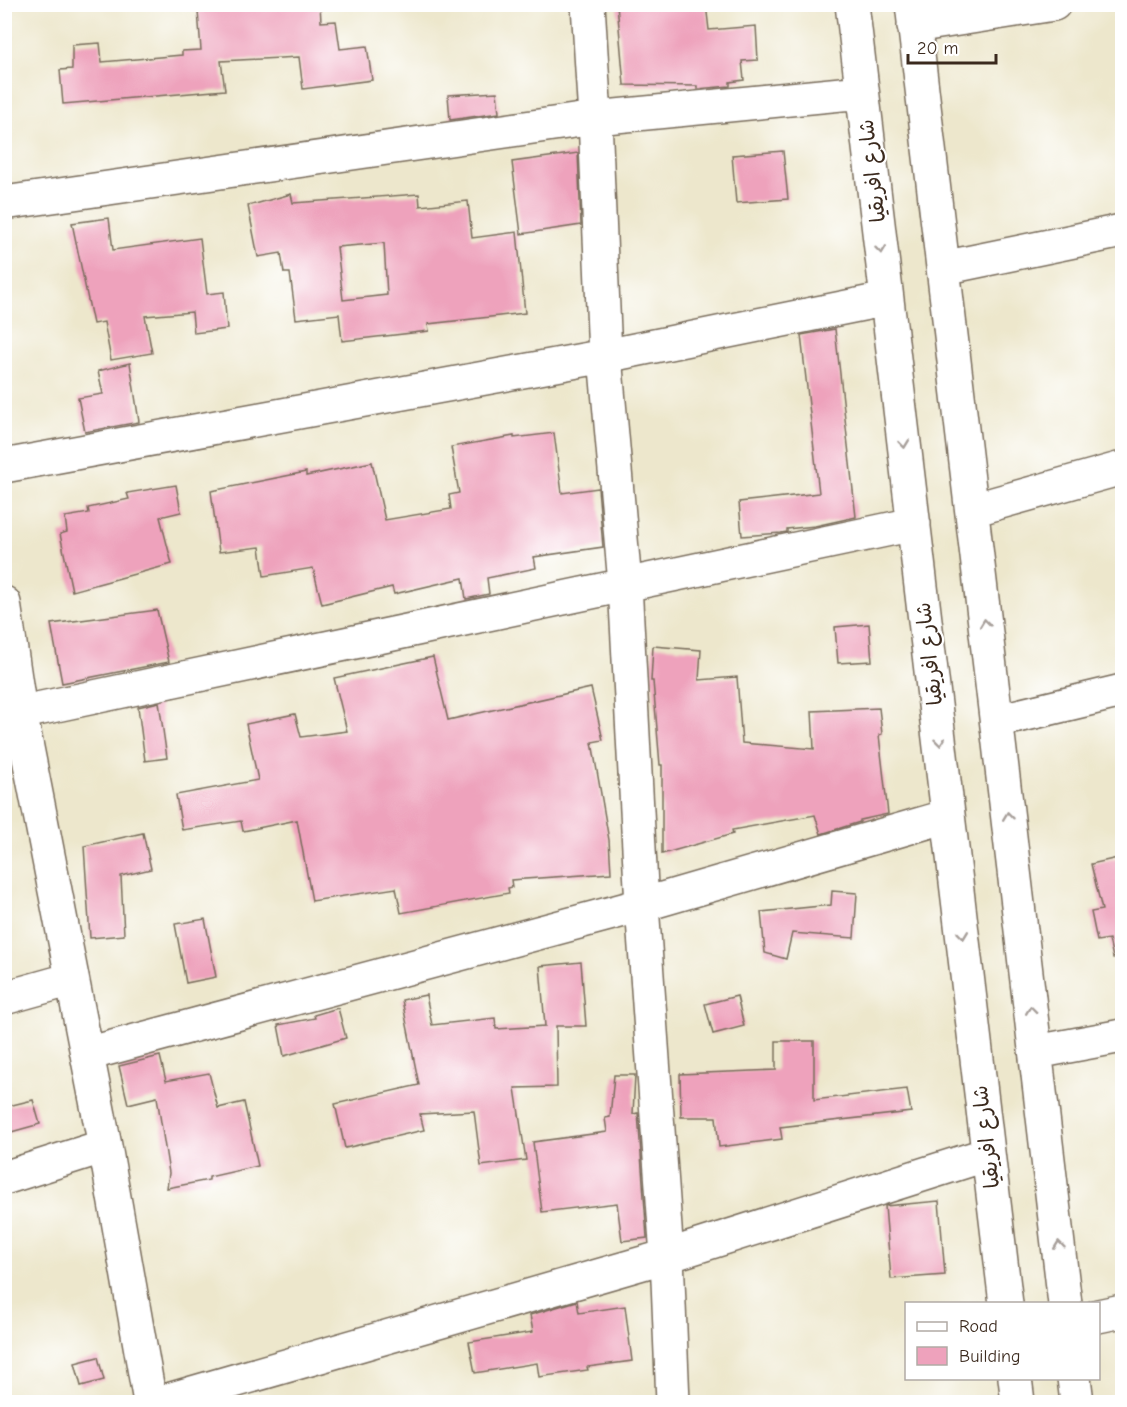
<svg xmlns="http://www.w3.org/2000/svg" width="1127" height="1407" viewBox="0 0 1127 1407" font-family="'Comic Neue','Playpen Sans Arabic',sans-serif">
<rect width="100%" height="100%" fill="#fff"/>
<filter id="ink" filterUnits="userSpaceOnUse"><feTurbulence type="fractalNoise" baseFrequency=".0167" numOctaves="2"/><feDisplacementMap in="SourceGraphic" scale="12" xChannelSelector="R" yChannelSelector="G"/><feConvolveMatrix kernelMatrix="1 2 1 2 8 2 1 2 1" color-interpolation-filters="sRGB"/></filter>
<filter id="wash" filterUnits="userSpaceOnUse"><feTurbulence type="fractalNoise" baseFrequency=".008" numOctaves="4" result="noise"/><feDisplacementMap in="SourceGraphic" scale="24" xChannelSelector="R" yChannelSelector="G"/><feGaussianBlur stdDeviation="1.35" result="paint"/><feColorMatrix in="noise" values="0 0 0 0 0 0 0 0 0 0 0 0 0 0 0 0 0 1.4 0 .05"/><feComposite in="paint" operator="in"/></filter>
<g filter="url(#wash)">
<rect width="100%" height="100%" fill="#ede7cc"/>
<g id="blocks">
<path fill="#eea2bc" fill-rule="evenodd" d="M222,4H320L321,22L336,21L340,49L367,46L372,80L303,89L299,57L221,61L225,90L63,104L60,70L72,69V45L100,43L102,62L182,55V51L201,50L198,11L223,9Z
M617,4H706L709,30L756,26L758,60L742,61L744,80L730,82V86L697,89V86L624,85Z
M497,92L499,113L450,120L448,95Z
M783,151L788,199L736,203L732,155Z
M578,153L581,225L521,234L512,162Z
M291,194L293,203L419,194L420,206L468,201L472,238L517,232L525,313L428,324L429,331L342,341L339,314L296,319L290,273H284L281,253L258,257L248,206ZM384,243L387,295L343,300L337,247Z
M109,218L113,250L200,238L207,294L224,292L227,329L194,333L192,312L145,316L152,353L111,360L104,322L93,324L72,223Z
M835,329L856,517L815,526L787,529V532L781,533L742,536L739,502L819,493L801,335Z
M130,363L139,422L85,432L78,398L103,394L98,371Z
M554,433L562,493L598,488L603,547L534,557L536,568L487,578L489,594L466,599L463,578L394,594L392,587L322,604L313,568L264,576L260,547L219,552L211,491L306,472V476L372,462L385,520L451,509L449,495L459,493L451,447L514,436V438Z
M176,485L181,512L160,517L172,564L72,591L60,534L67,532L65,517L89,513L88,508L129,499L127,493Z
M157,610L169,662L62,683L51,624Z
M869,624L872,661L838,663L835,627Z
M653,646L701,650L699,680L737,677L742,743L814,749L812,711L879,708L882,734L879,735L888,814L860,820V822L821,834L815,815L732,830L733,834L662,854V765H660L653,681H651Z
M433,657L448,720L591,688L603,740L592,742L609,840L611,873L511,880L512,887L508,888L509,893L401,913L396,888L312,901L297,820L243,831L241,821L182,830L176,795L258,780L246,724L295,714L301,737L347,731L334,678Z
M159,702L167,758L145,761L138,707Z
M143,833L151,869L121,876L124,935L90,938L84,846Z
M1122,857V957L1113,958L1109,939L1097,941L1091,912L1102,910L1091,864Z
M832,891L857,893L854,938L792,933L786,959L765,953L761,912L831,905Z
M205,919L216,977L186,983L175,924Z
M581,962L586,1026H556L557,1087L515,1088L526,1160L481,1166L474,1111L420,1114L424,1130L345,1148L335,1104L419,1085L402,1000L426,995L432,1025L495,1018L496,1029L545,1026L540,966Z
M737,996L744,1026L713,1034L705,1004Z
M338,1008L346,1038L284,1056L278,1025L315,1018L314,1015Z
M776,1041H814V1100L907,1089L911,1112L780,1127L782,1139L719,1147L716,1117H681L680,1074L776,1070Z
M160,1056L166,1081L209,1073L218,1108L244,1102L258,1166L209,1177V1180L167,1188L169,1173L157,1097L128,1104L119,1066Z
M614,1075H635L633,1114L638,1113L647,1238L622,1241L617,1203L542,1212L533,1142L607,1132L605,1118L610,1117Z
M33,1100L40,1124L4,1134V1107Z
M939,1201L945,1275L891,1279L885,1206Z
M577,1301L579,1313L625,1306L632,1361L587,1367L588,1370L539,1377L537,1363L475,1373L469,1342L533,1332L530,1315Z
M98,1357L104,1380L81,1386L75,1363Z"/>
</g>
</g>
<g filter="url(#ink)">
<use href="#blocks" fill-opacity="0" stroke="#796c5b" stroke-width="1.5"/>
<g fill="none" stroke-linecap="round" stroke-linejoin="round">
<defs>
<path id="minor" d="M588,4L595,118L605,356L625,584L642,905L667,1256L673,1402
M852,4L1006,1304
M912,4L1065,1304
M914,26L1054,4
M4,203L595,118L862,92
M943,268L1122,231
M4,466L605,356L887,299
M972,510L1122,468
M4,603L20,712L105,1146L150,1402
M4,716L914,524
M997,721L1122,691
M4,998L72,979
M1036,1052L1122,1036
M87,1054L642,905L948,816
M4,1178L105,1146
M1098,1316L1122,1311
M1015,1378L1018,1402
M1074,1378L1077,1402
M161,1402L667,1256L988,1154"/>
</defs>
<use href="#minor" stroke="#796c5b" stroke-width="36"/>
<use href="#minor" stroke="#fff" stroke-width="33"/>
</g>
<defs><path id="oneway-chevron" d="M-2-3.5L2.5 0L-2 3.5" fill="none" stroke-width="1.6" stroke-linecap="round" stroke-linejoin="round" transform="scale(1.5)"/></defs>
<g stroke="#a79f9a">
<use href="#oneway-chevron" transform="translate(881 250) rotate(83)"/>
<use href="#oneway-chevron" transform="translate(904 444) rotate(83)"/>
<use href="#oneway-chevron" transform="translate(985 623) rotate(-97)"/>
<use href="#oneway-chevron" transform="translate(940 742) rotate(83)"/>
<use href="#oneway-chevron" transform="translate(1008 816) rotate(-97)"/>
<use href="#oneway-chevron" transform="translate(963 935) rotate(83)"/>
<use href="#oneway-chevron" transform="translate(1031 1010) rotate(-97)"/>
<use href="#oneway-chevron" transform="translate(1059 1245) rotate(-97)"/>
</g>
</g>
<g text-anchor="middle" dominant-baseline="central" stroke-width="4.5" stroke-linejoin="round" paint-order="stroke">
<g font-size="21" fill="#3b2a1e" stroke="#fff">
<text transform="translate(872 171) rotate(-97)">شارع افريقيا</text>
<text transform="translate(929 654) rotate(-97)">شارع افريقيا</text>
<text transform="translate(986 1137) rotate(-97)">شارع افريقيا</text>
</g>
</g>
<rect width="1127" height="1407" fill="none" stroke="#fff" stroke-width="24"/>
<rect x="905" y="1302" width="195" height="78" fill="#ffffff" stroke="#b1aaa5" stroke-width="1.5"/>
<rect x="917" y="1322" width="30" height="9" fill="#ffffff" stroke="#b1aaa5" stroke-width="1.5"/>
<text x="959" y="1332" font-size="18" fill="#3b2a1e">Road</text>
<rect x="917" y="1347" width="30" height="18" fill="#eea2bc" stroke="#b1aaa5" stroke-width="1.5"/>
<text x="959" y="1362" font-size="18" fill="#3b2a1e">Building</text>
<path d="M908 54v9h88v-9" fill="none" stroke="#3b2a1e" stroke-width="3"/>
<text x="917" y="54" font-size="18" fill="#3b2a1e" stroke="#ffffff" stroke-width="4.5" paint-order="stroke">20 m</text>
</svg>
